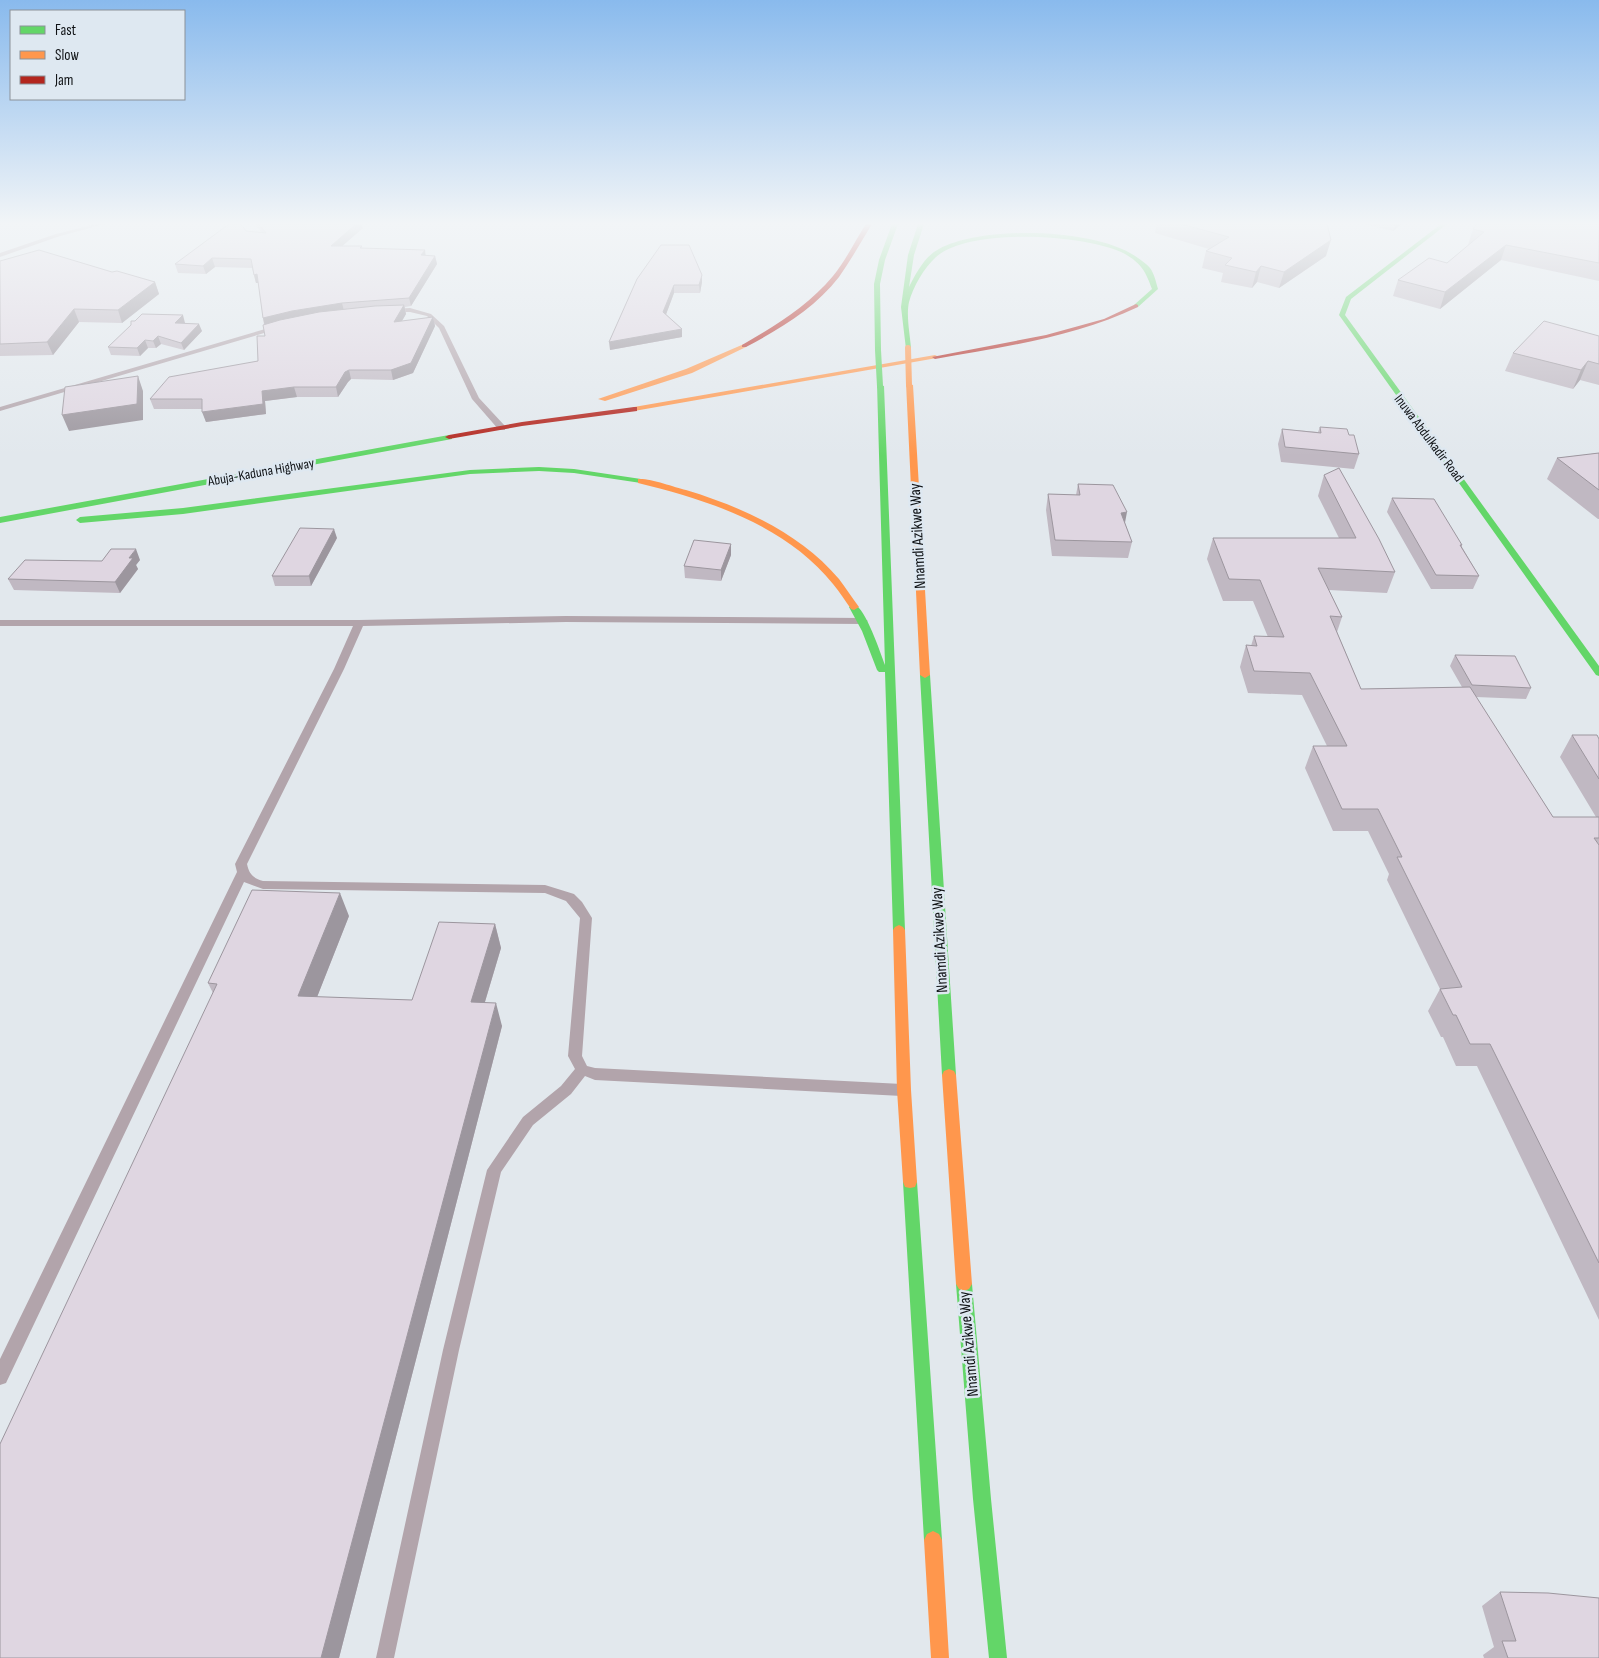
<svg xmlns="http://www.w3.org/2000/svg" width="1599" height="1658" viewBox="0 0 1599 1658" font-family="'Sofia Sans Condensed',sans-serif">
<rect width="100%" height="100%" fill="#e2e8ed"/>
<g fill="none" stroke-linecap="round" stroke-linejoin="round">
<path fill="#b2a4ab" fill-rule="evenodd" d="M96,224H105L60,236L0,257V253L56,234Z
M391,309L410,308L431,314L444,326L479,398L505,426V430H499L472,399L439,328L427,316L410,312H389V310Z
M279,325L282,327L281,328L0,411V407Z
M566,616L863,618L868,621L863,624L566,622L363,626L344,669L247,864C249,874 253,878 263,881L545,885L574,894L582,902L592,918L582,1056L587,1066L595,1068L902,1084L907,1086L909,1090L907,1094L902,1096L595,1080L585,1076L571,1094L533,1125L501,1172L459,1350L394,1658H376L443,1350L487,1170L523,1117L561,1086L575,1069L568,1056L580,918L566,901L545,893L263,889L244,882L6,1383L0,1385V1359L237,872L235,864L334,669L353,626H0V620H359Z"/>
<path fill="#63d668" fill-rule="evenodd" d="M892,224H898L885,260L880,284L881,350L878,352L875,350L874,284L879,260Z
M918,224H924L914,255L909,287C916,273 925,256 939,249C983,225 1098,228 1138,258C1142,261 1147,264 1150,268C1154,273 1156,282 1158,289L1138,307H1134V305L1152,289C1146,272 1141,263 1125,254C1088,234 969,227 936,257C924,268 913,287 909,302C906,316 910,334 911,348L906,349L901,307L908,255Z
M1441,224H1447L1351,299L1345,315L1599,666V676L1596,675L1339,315L1346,297Z
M877,384L884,386L905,930L903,933H895L893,930L885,672H879L877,670L862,631L849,607L854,604C866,609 880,652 885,665Z
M449,435H452V439L0,523V517Z
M539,467L574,469L641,479L645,481L641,483L574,473L539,471L470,474L183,514L80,523L76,520L80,517L183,508L470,470Z
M925,672L930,675L956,1075L954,1079L949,1081L944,1079L942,1075L920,675Z
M910,1176L915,1177L917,1182L942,1540L939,1546L933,1549L927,1546L924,1540L903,1182L905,1177Z
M964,1277L969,1279L972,1284L991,1499L1007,1658H989L973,1499L956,1284L959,1279Z"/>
<path fill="#ff974d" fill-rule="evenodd" d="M744,344L747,346L746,347L692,373L605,401L598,399L686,369Z
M935,355L937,356V358L634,411L630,409L634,407Z
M906,383L913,385L930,675L925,678L920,675Z
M638,479C650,478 674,487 686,490C742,507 800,533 839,579C846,588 852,598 859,607L854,610L851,609C845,601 840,592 833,584C786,525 708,500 638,483Z
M899,925L903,927L905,930L911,1090L917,1182L915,1187L910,1188L905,1187L903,1182L897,1090L893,930L895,927Z
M949,1069L954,1071L956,1075L972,1284L969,1289L964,1291L959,1289L956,1284L942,1075L944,1071Z
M933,1531L939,1534L942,1540L949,1658H931L924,1540L927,1534Z"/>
<path fill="#b3261e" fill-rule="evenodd" d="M866,224H872C861,242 851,260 839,277C815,308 780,329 746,347H742V345C775,326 808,306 833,276C846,260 855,241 866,224Z
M1136,304L1138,305V307C1074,337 1004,347 935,359L932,357L1046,335L1104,319Z
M634,407H637V411L522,426L449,439L445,437L449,435L522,422Z"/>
<path stroke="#63d668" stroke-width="6" d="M878,350L880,386"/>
<path stroke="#ff974d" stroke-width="6" d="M908,348L909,385"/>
</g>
<path fill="#c0b8c2" d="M255,224H362L363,228L342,246H362V248L426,256H435L437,264L411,306L405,307L406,314L402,321L433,317L435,326L413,373L393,380L351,379L348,382L338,397H297L265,401L266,414L206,422L202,409H154L150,399L258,361L265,336L264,325L258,283H256L252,268L215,267L206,274L178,273L175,264L246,231L262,233Z
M1157,224H1327L1326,256L1279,288L1257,282L1252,288L1221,282L1223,273L1202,268L1206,251L1209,249L1155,233Z
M1364,224H1402L1393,231Z
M1599,224V281L1501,260L1440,309L1393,296L1398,280L1447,263L1469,245H1468L1473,229Z
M0,261L112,272L155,282L159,294L122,323L79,322L53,355L0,356Z
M637,279L702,282L700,293H674L666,314L682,329V337L610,350Z
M185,323L202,331L184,350L161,344L156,348H148L140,356L111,355L108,347Z
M1599,336V385L1580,380L1573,389L1505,371L1513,353Z
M1320,427L1349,435L1359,454L1354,469L1281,462L1278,444L1282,429L1318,432Z
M1599,453V519H1598L1547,479L1557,458Z
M1324,475L1395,572L1387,593L1329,590L1342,617L1337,632L1361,689L1462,687L1450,666L1455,655L1531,688L1526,699L1476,697L1553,817H1596L1560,757L1572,735L1599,739V1320L1477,1066H1456L1443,1037H1441L1428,1011L1440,989L1387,880L1389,874L1368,831H1333L1305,768L1313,746H1327L1302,695L1248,693L1240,667L1246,645L1251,646L1254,636L1268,637L1253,601H1223L1207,559L1213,538H1339L1318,496Z
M1078,484L1125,523L1132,542L1128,558L1052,556L1046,510L1048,494L1076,495Z
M1392,498L1462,545V547L1479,576L1473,589H1431L1387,512Z
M337,538L311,586H275L272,576Z
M731,544V555L721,581L685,578L684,566Z
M140,560L136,565L138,569L120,593L14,590L8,579L102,561Z
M349,916L317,997L412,1000L495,924L501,948L485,1002L502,1026L339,1658H0L213,993L208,983Z
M1500,1592L1599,1658H1484L1483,1655L1494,1647L1482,1606Z"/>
<path fill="#9c969e" d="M356,224H362L363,228L333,254L331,246Z
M1395,224H1402L1393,231Z
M1331,240L1326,256L1279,288L1284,272Z
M1506,245L1501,260L1440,309L1445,292Z
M425,250L426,258L421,255Z
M435,256L437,264L411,306L409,298Z
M212,258L215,267L206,274L203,266Z
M1261,266L1257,282L1252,288L1256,272Z
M257,274L260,283H256L254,275Z
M702,275V282L700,293L699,285Z
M155,282L159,294L122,323L118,310Z
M674,285V293L664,320L663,312Z
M342,303L344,311L265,327L263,318L292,311Z
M404,305L406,314L396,331L394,322Z
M74,309L79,322L53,355L47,342Z
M183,315L185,323H175Z
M433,317L435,326L413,373L393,380L391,370Z
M199,324L202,331L184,350L181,343Z
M682,329V337L610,350L609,342Z
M158,336L161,344L156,348L153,341Z
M145,340L148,348L140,356L137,348Z
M1588,361L1580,380L1573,389L1581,370Z
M349,370L351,379L348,382L338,397L336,387L345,372Z
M138,376L143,391V420L69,431L62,415Z
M294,387L297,397L265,401L266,414L206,422L202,412L262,391Z
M1127,512L1124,528L1121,513Z
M334,529L337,538L311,586L309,576Z
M731,544V555L721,581V570Z
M136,549L140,560L136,565L138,569L120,593L115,582L129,558Z
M340,893L349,916L308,1020L298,996Z
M495,924L501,948L478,1025L471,1002Z
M496,1003L502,1026L339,1658H321Z"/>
<path fill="#dfd6e1" stroke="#9c969e" d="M229,224H241L246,231L266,233L259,224H356L331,246H362L360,248L425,250L421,255L435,256L409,298L342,303L292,311L263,318L257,274L254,275L251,259L212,258L203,266L175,264Z
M1181,224H1327L1331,240L1284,272L1261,266L1256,272L1225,265L1232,258L1206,251L1229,237Z
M1477,224H1599V263L1506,245L1445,292L1398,280L1429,258L1447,263L1484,232L1473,229Z
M661,245H689L702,275L699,285H674L663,312L682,329L609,342L637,279Z
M39,250L112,272L117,271L155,282L118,310L74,309L47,342L0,344V261Z
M404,305L394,322L433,317L411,363L391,370H349L345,372L336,387H294L262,391L263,404L202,412V399H150L169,377L258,361L257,336H265L263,325L280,320L319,312L375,306Z
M142,314L183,315L175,323L199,324L181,343L158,336L153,341L145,340L137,348L108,347L131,325V321H135Z
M1544,321L1599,336V364L1588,361L1581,370L1513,353Z
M138,376L137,404L62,415L65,387Z
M1320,427L1347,429L1349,435H1354L1359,454L1285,447L1282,429L1321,433Z
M1599,453V490L1557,458Z
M1339,468L1379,539L1395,572L1318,568L1342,617L1330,616L1361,689L1470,687L1553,817H1599V838H1594L1599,845V1263L1490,1044H1470L1456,1015H1453L1440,989L1462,987L1397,857H1402L1378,809H1342L1313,746H1347L1310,673L1254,671L1246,645L1257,646L1254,636L1284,637L1260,580L1229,579L1213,538H1356L1324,475Z
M1078,484L1113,485L1127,512L1121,513L1132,542L1055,540L1048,494L1080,495Z
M1392,498L1434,499L1462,545H1460L1479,576L1436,575Z
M300,528L334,529L309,576H272Z
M694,540L731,544L721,570L684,566Z
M111,549H136L129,558H133L115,582L8,579L25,560L102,561Z
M1455,655L1515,656L1531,688L1472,685Z
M1572,735H1597L1599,739V779Z
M252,890L340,893L298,996L412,1000L439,922L495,924L471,1002L496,1003L321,1658H0V1444L217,984L208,983Z
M1500,1592L1548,1593L1599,1598V1658H1508L1502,1641H1516Z"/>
<linearGradient id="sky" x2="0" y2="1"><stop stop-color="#89baed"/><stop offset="0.49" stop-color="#f2f5f7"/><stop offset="1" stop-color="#f2f5f7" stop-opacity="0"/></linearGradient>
<rect width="1599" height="456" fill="url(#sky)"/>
<g text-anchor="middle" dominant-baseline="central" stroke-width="5" stroke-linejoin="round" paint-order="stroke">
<g font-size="14" fill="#0f1215" stroke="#dee8f1">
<text transform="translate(1429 438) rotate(53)">Inuwa Abdulkadir Road</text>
<text transform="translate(261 472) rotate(-10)">Abuja-Kaduna Highway</text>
</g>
<g font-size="16" fill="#0f1215" stroke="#dee8f1">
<text transform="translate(918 536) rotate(-93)">Nnamdi Azikwe Way</text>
<text transform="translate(940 940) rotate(-93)">Nnamdi Azikwe Way</text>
<text transform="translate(969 1344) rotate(-95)">Nnamdi Azikwe Way</text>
</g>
</g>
<rect x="10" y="10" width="175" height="90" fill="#dee8f1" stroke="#8b9299"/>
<rect x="20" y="26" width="25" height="8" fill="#63d668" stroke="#8b9299"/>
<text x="55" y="35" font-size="15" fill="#0f1215">Fast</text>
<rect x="20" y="51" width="25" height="8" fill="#ff974d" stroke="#8b9299"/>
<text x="55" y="60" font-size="15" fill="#0f1215">Slow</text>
<rect x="20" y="76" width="25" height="8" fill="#b3261e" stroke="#8b9299"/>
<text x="55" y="85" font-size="15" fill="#0f1215">Jam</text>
</svg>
